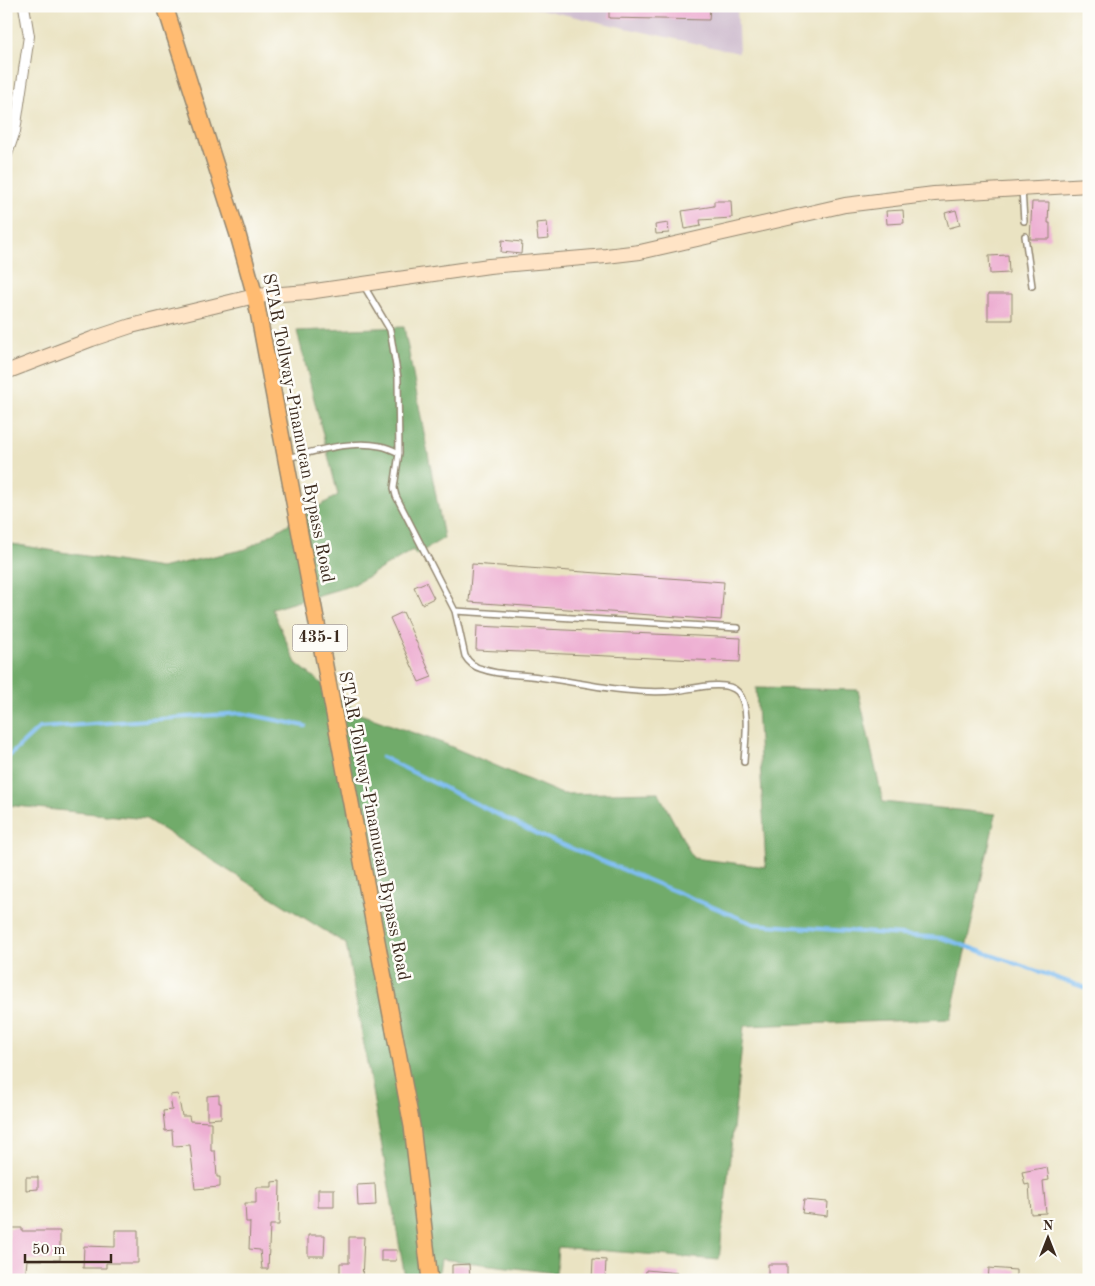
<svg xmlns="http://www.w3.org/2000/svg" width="1095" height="1286" viewBox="0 0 1095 1286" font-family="'Old Standard TT',serif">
<rect width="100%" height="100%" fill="#fdfcf7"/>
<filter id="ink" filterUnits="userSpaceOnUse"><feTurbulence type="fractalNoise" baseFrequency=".02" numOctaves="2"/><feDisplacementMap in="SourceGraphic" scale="10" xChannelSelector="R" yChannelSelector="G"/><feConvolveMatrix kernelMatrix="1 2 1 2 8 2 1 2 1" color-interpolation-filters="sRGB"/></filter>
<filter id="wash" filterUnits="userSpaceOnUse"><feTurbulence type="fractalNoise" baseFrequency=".0096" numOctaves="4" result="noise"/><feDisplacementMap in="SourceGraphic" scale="20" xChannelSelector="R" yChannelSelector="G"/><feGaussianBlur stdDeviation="1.12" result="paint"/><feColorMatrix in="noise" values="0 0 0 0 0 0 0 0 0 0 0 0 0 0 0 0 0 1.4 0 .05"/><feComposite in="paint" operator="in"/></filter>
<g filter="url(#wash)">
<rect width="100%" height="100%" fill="#eae3c2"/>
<path fill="#cfbdcf" d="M526,6H737L739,53Z"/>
<path fill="#71ab6b" stroke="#566a44" d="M404,327L444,538L416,555L413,550L353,585L272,609L296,663L360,714L445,744L562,794L658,792L693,858L766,867L756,688L858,690L883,802L996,814L950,1019L744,1026L719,1260L558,1247L556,1273L441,1259L438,1279L405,1277L346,944L146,819L6,805V543L160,568L246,549L338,495L297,331Z"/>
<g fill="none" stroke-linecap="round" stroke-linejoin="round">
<path stroke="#7fbef3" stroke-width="4" d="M382,757L537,834L754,924L942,938L1089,989
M6,759L39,728L241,713L305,726"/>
</g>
<g id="blocks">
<path fill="#edaed2" d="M609,6H710L709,20L609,18Z
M714,201H731L732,218L700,220L701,226L685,229L682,211L714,206Z
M1032,202H1049L1048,223H1050V239H1030Z
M903,210L904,223L887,224L886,211Z
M956,210L960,225L949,228L945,213Z
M547,222L549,239L538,240L536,223Z
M668,223L669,233L656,234L655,225Z
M502,240L522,242L521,254L501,252Z
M1008,255L1009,273L990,274L989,256Z
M988,294H1012V320H988Z
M472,564L724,582L721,620L469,602Z
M426,582L434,598L422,604L414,587Z
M403,612L432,677L419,682L390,618Z
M477,626L741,638L740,662L476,650Z
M178,1094L182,1116H189L190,1121L211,1122V1151H215L217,1177H220V1187L195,1189L190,1145L173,1146L172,1130L165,1131L163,1111L172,1110L170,1095Z
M219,1095V1103H221V1118L207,1119V1096Z
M1047,1167L1049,1180L1043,1181L1046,1213L1031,1214L1029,1184L1025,1185L1022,1172Z
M26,1177H38V1189L26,1190Z
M280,1181L279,1225H270L268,1269H262L260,1250L249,1249L250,1222H246L245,1203H256V1187H272V1182Z
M375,1184L376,1205L358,1206L357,1185Z
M318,1189H334V1207H318Z
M804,1200L828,1202L827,1216L802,1213Z
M9,1228H22V1231H60V1260H27L25,1280H8Z
M115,1230H138V1263H106V1268H83L84,1246L115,1247Z
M308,1235H325L324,1256H308Z
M349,1237H364L362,1280H340V1263H349Z
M381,1250H397L396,1261H381Z
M593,1259L606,1260L605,1280H592Z
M469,1264L470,1280H452V1265Z
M768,1264H787V1280H768Z
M989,1268L1016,1270V1280H988Z
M646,1270L679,1273V1280H645Z"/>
</g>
</g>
<g filter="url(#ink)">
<use href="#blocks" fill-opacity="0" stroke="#928670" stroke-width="1"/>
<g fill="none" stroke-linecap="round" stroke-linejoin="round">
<defs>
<path id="lane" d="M1022,189L1024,221
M1025,236L1032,286
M364,286L390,330L398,378L399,453L394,488L396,496L455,611L465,656C469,663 474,667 482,669C500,676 521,674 539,677C584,683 629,695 675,691C691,689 727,679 738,692C751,707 745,743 744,762
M287,458C317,451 350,440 380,446C386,447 393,450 399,453
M455,611L738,628"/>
<path id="street" d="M6,157L15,131L29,36L24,6"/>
<path id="secondary" d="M6,372L92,339L131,326L255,296L308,292L489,266L606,256L640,252L845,205L934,194L1089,185"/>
<path id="primary" d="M165,6L238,235L255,296L412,1126L430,1280"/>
</defs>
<use href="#lane" stroke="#928670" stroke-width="8"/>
<use href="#street" stroke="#928670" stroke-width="12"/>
<use href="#secondary" stroke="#928670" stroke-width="16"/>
<use href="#primary" stroke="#928670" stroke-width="18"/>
<use href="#lane" stroke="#fff" stroke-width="5"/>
<use href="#street" stroke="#fff" stroke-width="10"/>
<use href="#secondary" stroke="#ffe4c6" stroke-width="14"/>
<use href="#primary" stroke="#ffbb71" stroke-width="15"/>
</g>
</g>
<g text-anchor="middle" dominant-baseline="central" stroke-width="5" stroke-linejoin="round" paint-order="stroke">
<rect fill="#fdfcf7" stroke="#75695f" stroke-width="1" x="292.5" y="624.5" width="55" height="27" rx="4"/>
<g font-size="16" font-weight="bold" fill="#3b2a1e">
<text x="320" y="638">435-1</text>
</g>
<g font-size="18" fill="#3b2a1e" stroke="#fdfcf7">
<text transform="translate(298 428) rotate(79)">STAR Tollway-Pinamucan Bypass Road</text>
<text transform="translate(374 826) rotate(79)">STAR Tollway-Pinamucan Bypass Road</text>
</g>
</g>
<rect width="1095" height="1286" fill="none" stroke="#fdfcf7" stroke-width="25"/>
<g transform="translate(1048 1238)" stroke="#fdfcf7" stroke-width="4" paint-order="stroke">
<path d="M0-4L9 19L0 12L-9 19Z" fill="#3b2a1e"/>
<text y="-8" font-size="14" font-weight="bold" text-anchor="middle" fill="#3b2a1e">N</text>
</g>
<path d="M25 1254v8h86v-8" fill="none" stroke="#3b2a1e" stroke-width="2.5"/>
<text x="32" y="1254" font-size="15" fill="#3b2a1e" stroke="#fdfcf7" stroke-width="4" paint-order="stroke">50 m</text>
</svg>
